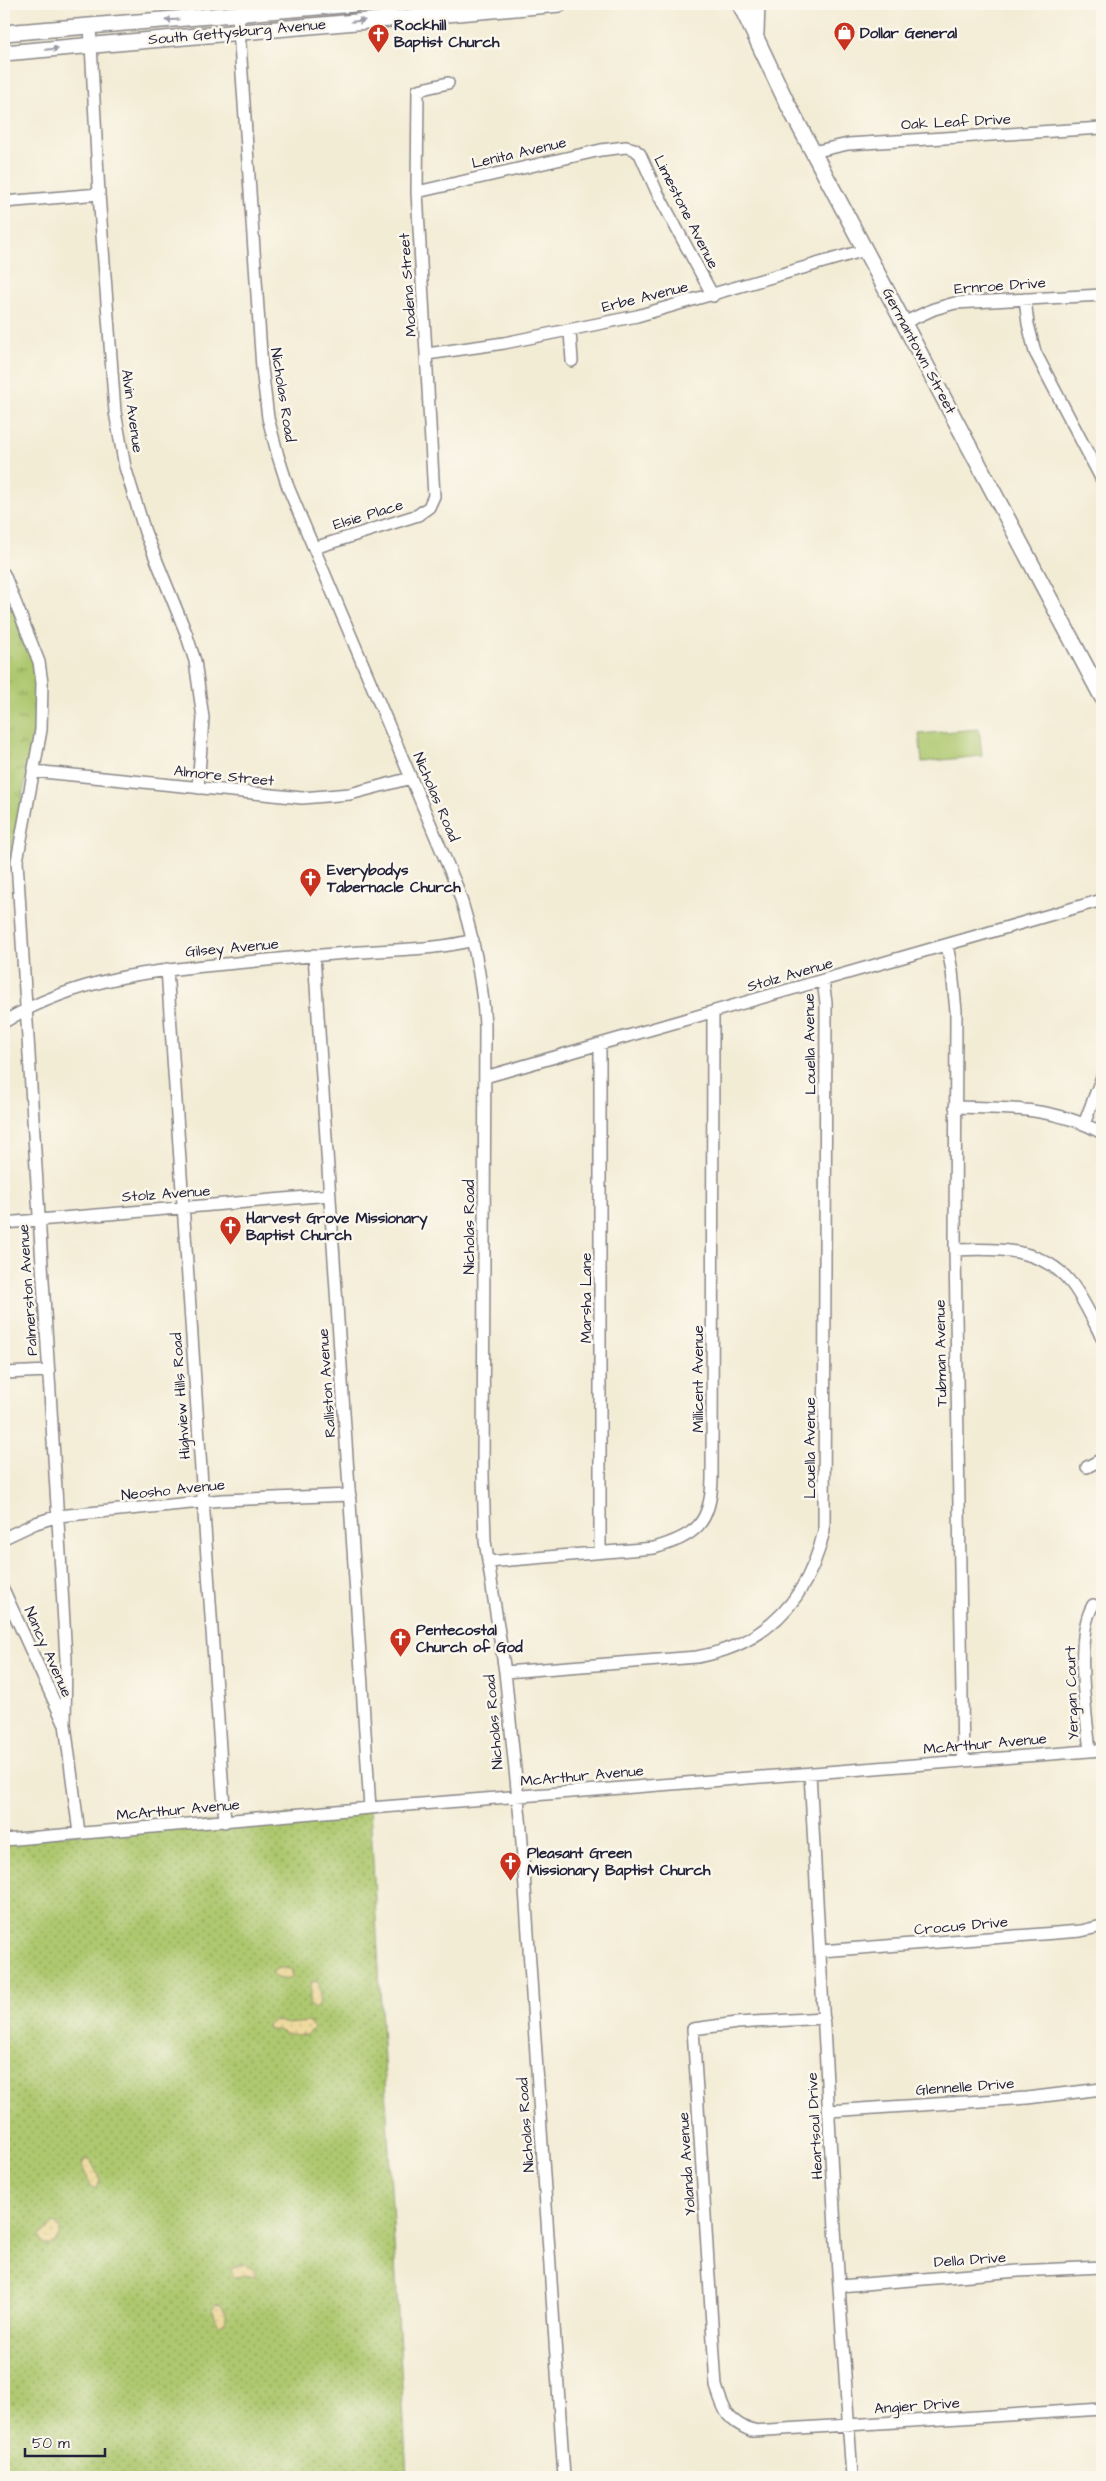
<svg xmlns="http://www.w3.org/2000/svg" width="1106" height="2481" viewBox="0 0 1106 2481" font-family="'Architects Daughter',sans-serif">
<defs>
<pattern id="grass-dots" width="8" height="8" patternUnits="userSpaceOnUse" patternTransform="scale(1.25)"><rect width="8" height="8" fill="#adc86e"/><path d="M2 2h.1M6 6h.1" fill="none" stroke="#8ca25c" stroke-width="1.8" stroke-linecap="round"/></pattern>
<pattern id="sand-dots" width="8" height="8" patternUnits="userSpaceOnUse" patternTransform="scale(1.25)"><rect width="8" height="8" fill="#eeda9e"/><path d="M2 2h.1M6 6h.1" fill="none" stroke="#ccbb89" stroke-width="1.8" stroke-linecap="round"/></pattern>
<pattern id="park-tufts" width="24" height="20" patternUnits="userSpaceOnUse" patternTransform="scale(1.25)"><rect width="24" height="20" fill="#adc86e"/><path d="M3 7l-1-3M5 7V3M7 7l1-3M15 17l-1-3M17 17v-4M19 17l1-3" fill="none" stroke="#8ca25c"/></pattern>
</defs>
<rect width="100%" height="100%" fill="#fbf7ec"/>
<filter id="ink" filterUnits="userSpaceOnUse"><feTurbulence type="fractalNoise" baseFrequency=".02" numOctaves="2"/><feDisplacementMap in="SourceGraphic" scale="10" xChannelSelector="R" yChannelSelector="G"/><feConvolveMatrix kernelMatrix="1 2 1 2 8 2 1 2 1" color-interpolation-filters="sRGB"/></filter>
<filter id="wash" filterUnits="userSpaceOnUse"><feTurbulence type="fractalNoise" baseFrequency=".0096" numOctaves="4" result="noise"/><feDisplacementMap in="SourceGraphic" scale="20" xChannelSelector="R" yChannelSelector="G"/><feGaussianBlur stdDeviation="1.12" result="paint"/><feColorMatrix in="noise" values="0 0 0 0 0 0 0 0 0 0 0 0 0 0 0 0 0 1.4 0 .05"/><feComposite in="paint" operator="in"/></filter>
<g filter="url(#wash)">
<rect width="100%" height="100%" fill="#f3ecd5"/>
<path fill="url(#grass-dots)" stroke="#687554" d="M370,1808L407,2477H4V1840Z"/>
<path fill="url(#sand-dots)" stroke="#887e6c" d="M279,1968L291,1969L293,1976C288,1980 278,1980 273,1975V1971Z
M312,1981H317C322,1987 321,2004 315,2009L309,2005Z
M274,2020L288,2024L309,2022L314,2028L307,2035L285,2034L278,2030H270L268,2025Z
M85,2159L91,2161L100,2180L97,2188L91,2187L82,2165Z
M54,2224L59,2226C62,2235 56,2241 49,2245L42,2244L40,2235Z
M245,2264L255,2271V2277L245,2275L235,2277L231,2275L232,2268Z
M218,2303C225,2306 226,2315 224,2322L219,2325L216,2322L213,2308Z"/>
<path fill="url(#park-tufts)" stroke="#687554" d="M6,596C17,622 32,649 36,676C38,693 37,710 36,727L6,878L4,880V597Z"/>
<path fill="#adc86e" stroke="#687554" d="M979,729L982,756L922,762L919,734Z"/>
</g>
<g filter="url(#ink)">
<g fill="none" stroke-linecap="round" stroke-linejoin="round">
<defs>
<path id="minor" d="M238,15L262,368L268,418L278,456L288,487L457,887C472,931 482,977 485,1025L483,1476L485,1541L505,1672L521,1828L564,2477
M90,26L99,194L115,412L125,467L145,532L186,633L195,661L203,718L198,788
M813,152L848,144L1102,128
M417,192L601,150L626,147L634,149L640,154L657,192L713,296
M4,202L99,194
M1025,299L1028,324L1035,352L1102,480
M903,323L934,309L955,303L1102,295
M570,331L572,361
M427,354L504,343L637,316L865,250
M314,548L418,515L429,507L434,496L417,192L418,90L448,83
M4,574L39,662L42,683L41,730L17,861L61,1570L66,1659L65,1724L79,1833
M33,771L302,798L350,794L411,778
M947,945L952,971L956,1011L955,1250L963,1761
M314,955L370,1808
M167,969L225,1822
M4,1022C75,978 154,970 236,963C277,959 319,955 360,952C397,949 437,950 473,940
M485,1077L1102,900
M955,1107C1005,1108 1057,1107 1102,1133
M1084,1124L1102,1077
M4,1223L330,1195
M955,1250C997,1248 1043,1247 1072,1284C1084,1300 1093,1320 1102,1338
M4,1373L49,1371
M1087,1467L1102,1459
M4,1538L36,1523L58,1516L222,1500L350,1495
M600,1551V1045
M488,1562L654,1548C695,1536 711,1524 712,1479L713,1012
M4,1591L64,1723
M505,1672L697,1657C768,1644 808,1599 824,1531L826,1003L823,981
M1090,1751C1086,1713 1074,1637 1093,1605
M810,1773L835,2228L852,2477
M4,1840L370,1808L1102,1750
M821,1951L1081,1931L1102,1926
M824,2018L737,2023L693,2029L716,2386C724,2411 726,2420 752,2431L1102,2409
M829,2111L1027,2098L1102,2089
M840,2286L1018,2271L1102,2267"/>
<path id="major" d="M740,4L786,101L1102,697
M4,33L355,4
M756,33L757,4
M4,53L560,4"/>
</defs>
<use href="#minor" stroke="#8a8788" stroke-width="14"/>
<use href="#major" stroke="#8a8788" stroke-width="18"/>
<use href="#minor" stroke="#fff" stroke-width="11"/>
<use href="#major" stroke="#fff" stroke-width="15"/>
</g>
<defs><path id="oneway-solid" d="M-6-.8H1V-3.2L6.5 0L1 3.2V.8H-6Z" transform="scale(1.25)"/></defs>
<g fill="#9c9ca7">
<use href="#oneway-solid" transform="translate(172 20) rotate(176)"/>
<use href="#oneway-solid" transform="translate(358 21) rotate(-5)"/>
<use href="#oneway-solid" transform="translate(52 49) rotate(-5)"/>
</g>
</g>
<defs>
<symbol id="shop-pin" viewBox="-11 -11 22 30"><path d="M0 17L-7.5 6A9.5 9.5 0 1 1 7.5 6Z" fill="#c8321e" stroke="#fbf7ec"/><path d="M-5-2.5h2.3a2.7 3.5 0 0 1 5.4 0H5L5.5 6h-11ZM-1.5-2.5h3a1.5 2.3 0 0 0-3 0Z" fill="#fff"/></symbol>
<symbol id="church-pin" viewBox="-11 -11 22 30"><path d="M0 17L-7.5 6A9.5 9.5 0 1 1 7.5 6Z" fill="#c8321e" stroke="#fbf7ec"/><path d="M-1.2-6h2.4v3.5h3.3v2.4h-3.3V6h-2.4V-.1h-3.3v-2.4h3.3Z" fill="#fff"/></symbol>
</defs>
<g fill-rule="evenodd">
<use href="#shop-pin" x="832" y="20" width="25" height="34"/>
<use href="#church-pin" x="366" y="22" width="25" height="34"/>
<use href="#church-pin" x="298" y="866" width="25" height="34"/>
<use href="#church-pin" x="218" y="1214" width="25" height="34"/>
<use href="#church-pin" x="388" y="1626" width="25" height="34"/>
<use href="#church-pin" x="498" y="1850" width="25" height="34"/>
</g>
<g text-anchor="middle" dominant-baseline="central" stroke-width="5" stroke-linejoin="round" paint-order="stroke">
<g font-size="15" font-weight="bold" fill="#22223b" stroke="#fbf7ec" text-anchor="start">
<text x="394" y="25">Rockhill<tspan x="394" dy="17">Baptist Church</tspan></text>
<text x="860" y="33">Dollar General</text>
<text x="327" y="870">Everybodys<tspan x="327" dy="17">Tabernacle Church</tspan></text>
<text x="246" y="1218">Harvest Grove Missionary<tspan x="246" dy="17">Baptist Church</tspan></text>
<text x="416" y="1630">Pentecostal<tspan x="416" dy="17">Church of God</tspan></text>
<text x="527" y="1853">Pleasant Green<tspan x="527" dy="17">Missionary Baptist Church</tspan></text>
</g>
<g font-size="15" fill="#22223b" stroke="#fbf7ec">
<text transform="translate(237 32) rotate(-5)">South Gettysburg Avenue</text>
<text transform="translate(956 122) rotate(-3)">Oak Leaf Drive</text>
<text transform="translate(519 153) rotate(-13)">Lenita Avenue</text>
<text transform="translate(686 212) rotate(63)">Limestone Avenue</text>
<text transform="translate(408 285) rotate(-94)">Modena Street</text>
<text transform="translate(1000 286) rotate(-4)">Ernroe Drive</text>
<text transform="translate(645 297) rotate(-14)">Erbe Avenue</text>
<text transform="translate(919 351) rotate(62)">Germantown Street</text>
<text transform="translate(283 395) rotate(81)">Nicholas Road</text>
<text transform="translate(132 411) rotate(82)">Alvin Avenue</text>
<text transform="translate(368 515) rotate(-17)">Elsie Place</text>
<text transform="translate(224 776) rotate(6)">Almore Street</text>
<text transform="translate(436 797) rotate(67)">Nicholas Road</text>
<text transform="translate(232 948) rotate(-5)">Gilsey Avenue</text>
<text transform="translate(790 975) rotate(-16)">Stolz Avenue</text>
<text transform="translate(810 1044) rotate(-91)">Louella Avenue</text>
<text transform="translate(166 1194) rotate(-4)">Stolz Avenue</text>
<text transform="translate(469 1227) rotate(-90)">Nicholas Road</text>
<text transform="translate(28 1290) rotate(-94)">Palmerston Avenue</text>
<text transform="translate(586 1298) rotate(-90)">Marsha Lane</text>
<text transform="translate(941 1353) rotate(-91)">Tubman Avenue</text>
<text transform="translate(698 1379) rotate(-90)">Millicent Avenue</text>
<text transform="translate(327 1383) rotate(-94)">Ralliston Avenue</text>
<text transform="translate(181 1396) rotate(-94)">Highview Hills Road</text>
<text transform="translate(810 1448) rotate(-90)">Louella Avenue</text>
<text transform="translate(173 1490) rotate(-6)">Neosho Avenue</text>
<text transform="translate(48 1652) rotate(66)">Nancy Avenue</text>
<text transform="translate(1072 1693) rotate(-92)">Yergan Court</text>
<text transform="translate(494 1722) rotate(-95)">Nicholas Road</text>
<text transform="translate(985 1744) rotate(-5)">McArthur Avenue</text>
<text transform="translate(582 1776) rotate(-5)">McArthur Avenue</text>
<text transform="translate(178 1810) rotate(-5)">McArthur Avenue</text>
<text transform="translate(961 1926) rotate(-5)">Crocus Drive</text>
<text transform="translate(965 2087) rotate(-4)">Glennelle Drive</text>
<text transform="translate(526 2125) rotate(-94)">Nicholas Road</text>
<text transform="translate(815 2126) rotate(-93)">Heartsoul Drive</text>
<text transform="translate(687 2164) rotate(-94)">Yolanda Avenue</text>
<text transform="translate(970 2260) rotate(-4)">Della Drive</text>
<text transform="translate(917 2406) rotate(-4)">Angier Drive</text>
</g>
</g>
<rect width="1106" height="2481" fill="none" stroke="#fbf7ec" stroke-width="20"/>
<path d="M25 2448v8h80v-8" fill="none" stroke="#22223b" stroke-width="2.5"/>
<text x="32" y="2448" font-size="15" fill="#22223b" stroke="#fbf7ec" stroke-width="4" paint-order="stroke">50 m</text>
</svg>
